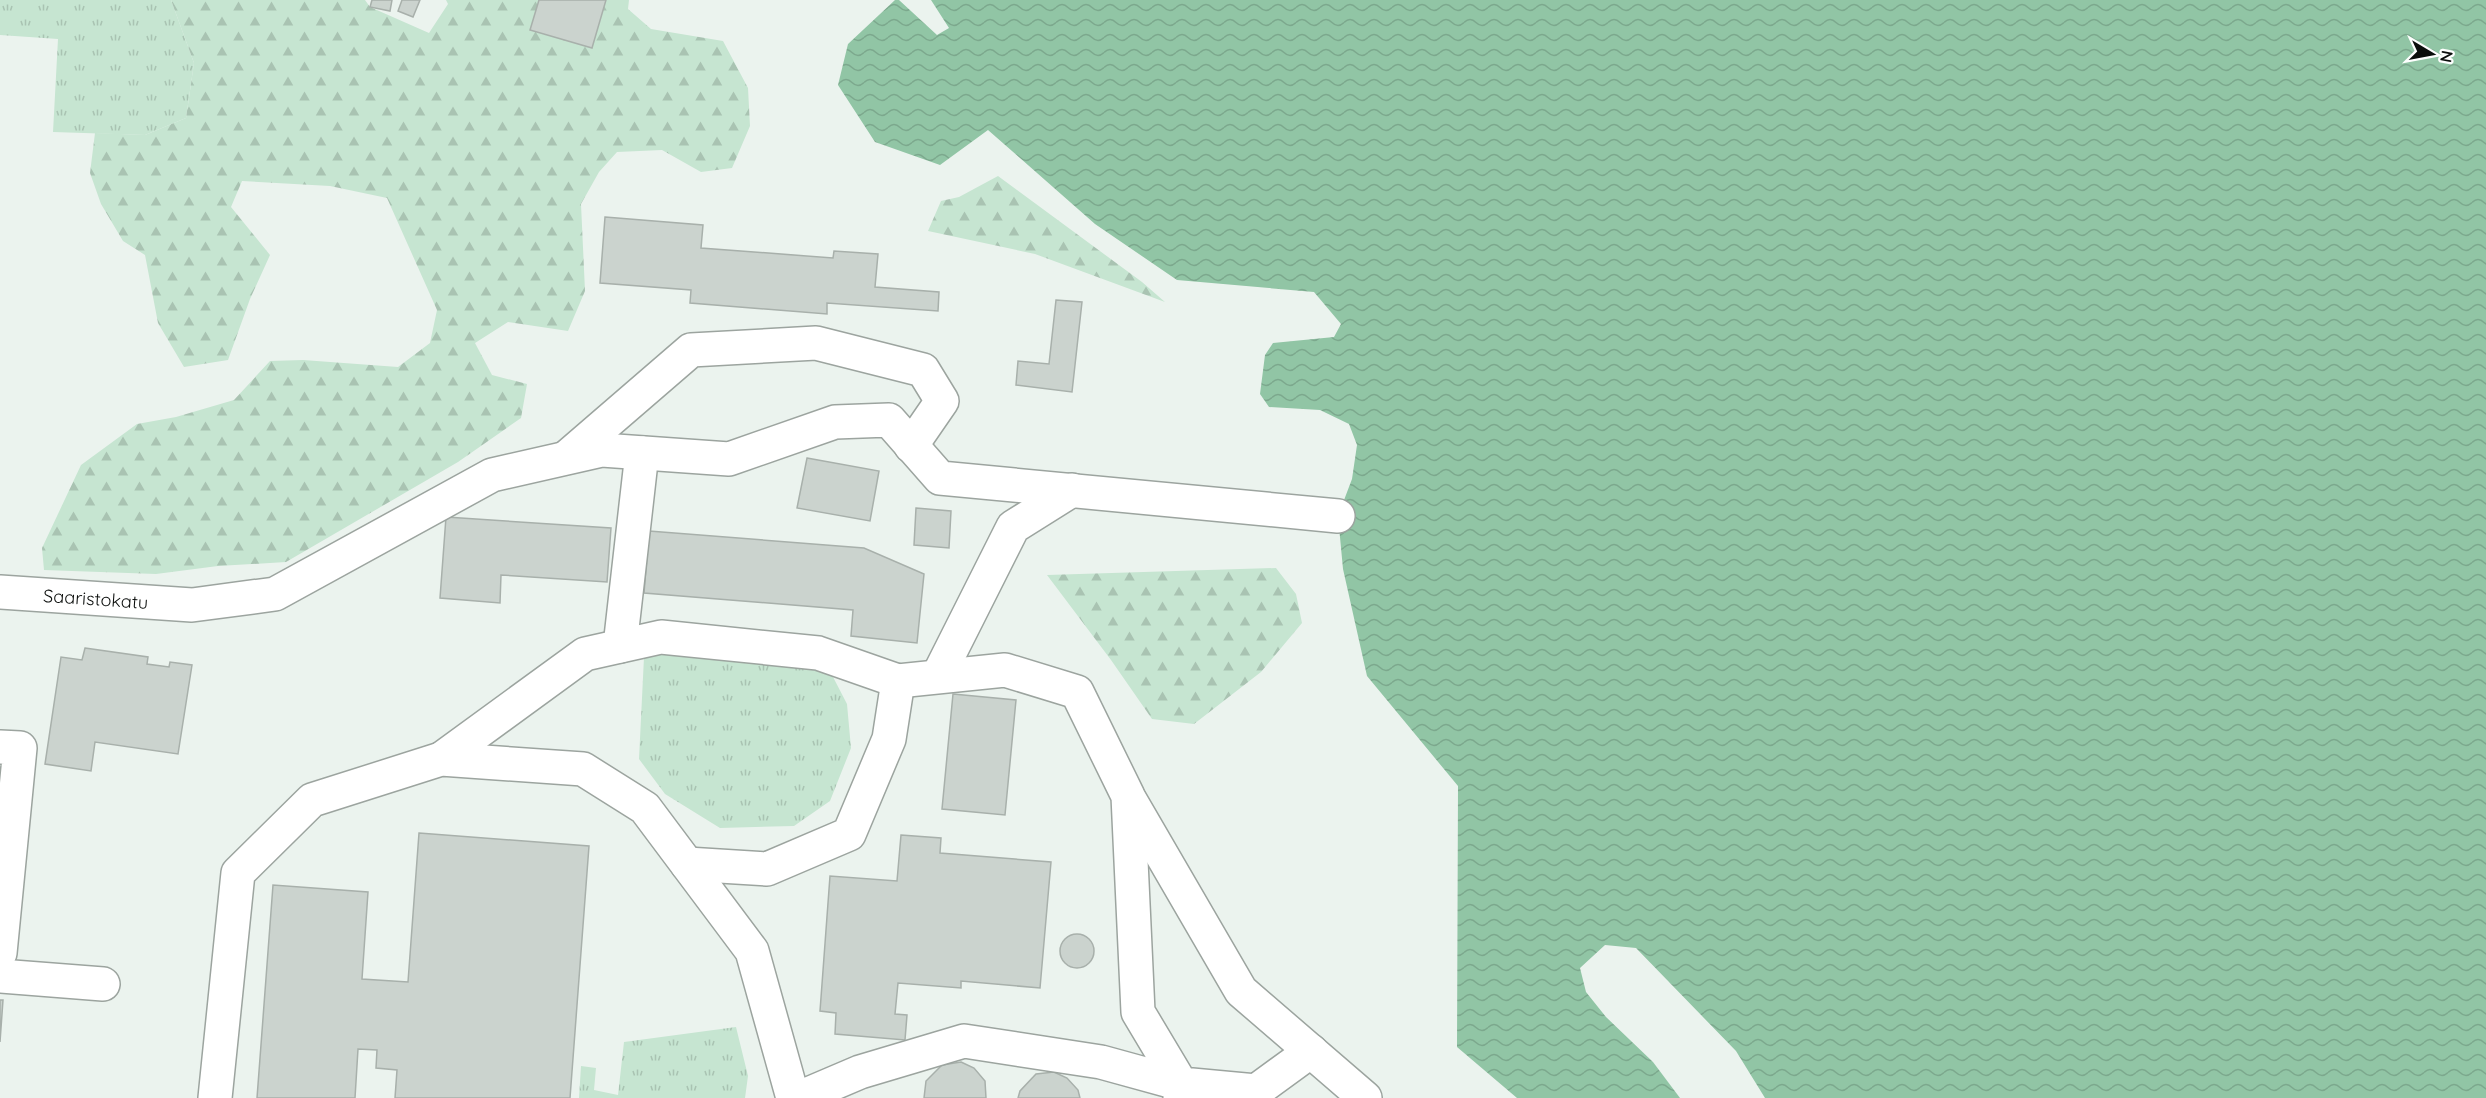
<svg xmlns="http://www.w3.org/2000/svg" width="2486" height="1098" viewBox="0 0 2486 1098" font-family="Quicksand,sans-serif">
<defs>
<pattern id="grass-tufts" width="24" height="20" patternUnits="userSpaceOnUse" patternTransform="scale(1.5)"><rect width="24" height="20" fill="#c6e5d1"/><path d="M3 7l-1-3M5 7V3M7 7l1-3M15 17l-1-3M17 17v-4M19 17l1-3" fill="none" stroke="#a9c3b2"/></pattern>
<pattern id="forest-firs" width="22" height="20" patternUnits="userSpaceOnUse" patternTransform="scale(1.5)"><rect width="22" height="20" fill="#c6e5d1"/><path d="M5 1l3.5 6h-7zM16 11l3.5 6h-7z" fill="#a9c3b2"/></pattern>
<pattern id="water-waves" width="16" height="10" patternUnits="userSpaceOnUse" patternTransform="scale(1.5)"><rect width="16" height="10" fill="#91c5a5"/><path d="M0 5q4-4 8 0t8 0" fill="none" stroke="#7ca88d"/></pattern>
</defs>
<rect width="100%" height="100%" fill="#ebf3ee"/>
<path fill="url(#grass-tufts)" d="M0,0H171L194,63L186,118L145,135L53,132L58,39L0,35Z
M683,649L818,664L832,675L847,704L851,748L830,801L794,826L720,828L665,794L639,759L644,657Z
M736,1027L748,1076L745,1098H579L581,1066L596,1068L594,1090L618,1095L624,1042Z"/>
<path fill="url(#forest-firs)" d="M171,0H365L370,7L429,33L448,4L446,0H629L628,9L651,29L723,41L748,88L750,126L732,168L701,172L662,150L617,152L599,172L581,204L585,291L568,331L508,322L475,343L492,375L527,384L521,418L458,462L286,562L218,566L156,574L44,570L42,548L81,465L137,424L176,417L234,400L270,361L303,360L398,367L430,343L437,310L387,198L330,186L242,181L231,207L270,255L250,299L228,360L184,367L158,323L145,255L123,241L101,204L90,173L95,133L145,135L186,118L194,63Z
M998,176L1142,282L1165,302L1035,254L928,231L941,201L959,197Z
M1276,568L1296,594L1302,623L1261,672L1194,724L1152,719L1111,660L1047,575Z"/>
<path fill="url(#water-waves)" d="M895,0H899L937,35L949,28L931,0H2486V1098H1765L1736,1051L1636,948L1605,945L1580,968L1586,992L1606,1017L1653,1062L1680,1098H1517L1457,1047L1458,786L1367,676L1343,569L1338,516L1352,479L1357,445L1349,424L1320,410L1269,407L1260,394L1265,355L1273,343L1334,337L1341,324L1314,292L1177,280L1095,224L988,130L940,165L875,142L838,85L848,44Z"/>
<path fill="#cbd3ce" stroke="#a8b0ab" stroke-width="1.5" d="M372,0H392L390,11L370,7Z
M402,0H420L413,17L398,11Z
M539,0H606L592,48L530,30Z
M605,217L703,225L701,248L833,258L834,251L878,254L875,287L939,292L938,311L827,303V314L690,303L691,290L600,283Z
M1056,300L1082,302L1072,392L1016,385L1018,361L1049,364Z
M807,458L879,471L870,521L797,508Z
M916,508L951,511L949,548L914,545Z
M446,517L611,528L607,582L501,575L500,603L440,598Z
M649,531L864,548L924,574L917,643L851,636L853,610L644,593Z
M85,648L148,657L147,664L169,667L170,662L192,665L178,754L95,742L91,771L45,764L61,657L82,660Z
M953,694L1016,700L1005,815L942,809Z
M419,833L589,846L570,1098H395L397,1070L376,1068L377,1050L358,1049L355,1098H257L273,885L368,892L362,979L408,982Z
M901,835L941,838L940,853L1051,862L1040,988L961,981V988L898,983L895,1014L907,1015L905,1040L835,1034L836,1013L820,1011L830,876L897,881Z
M1060 951a17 17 0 1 1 34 0a17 17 0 1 1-34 0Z
M0,1000H3L0,1042Z
M961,1062L974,1068L985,1081L986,1098H924L926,1081L942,1065Z
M1054,1072L1067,1078L1078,1090L1080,1098H1018L1020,1091L1036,1074Z"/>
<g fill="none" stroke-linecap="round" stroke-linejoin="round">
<defs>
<g id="minor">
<path d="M567,457L691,350L816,343L923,370L942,401L911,446"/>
<path id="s1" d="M0,592L192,605L275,594L492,475L602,450L729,459L835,422L889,420L940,478L1338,516"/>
<path d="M620,646L642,453"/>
<path d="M938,676L1013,527L1072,490"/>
<path d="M898,681L1005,670L1077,692L1128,796L1138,1012L1181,1084L1256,1091L1311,1051"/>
<path d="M0,747L20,748L0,953"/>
<path d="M441,759L585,654L661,637L818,653L898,681L889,739L849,834L767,869L687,864"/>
<path d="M1130,800L1241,991L1365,1098"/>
<path d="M0,976L103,984"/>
<path d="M215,1098L238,873L312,800L441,759L583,769L645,808L752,951L793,1098"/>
<path d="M799,1098L860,1072L964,1041L1101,1062L1181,1084L1180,1096"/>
</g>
</defs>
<use href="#minor" stroke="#9ca49f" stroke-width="36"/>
<use href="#minor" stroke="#fff" stroke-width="33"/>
</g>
<g text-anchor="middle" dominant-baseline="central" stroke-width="4.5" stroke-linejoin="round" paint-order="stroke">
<g font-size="18" fill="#0a0d0b" stroke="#fdfffe">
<text stroke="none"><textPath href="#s1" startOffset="96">Saaristokatu</textPath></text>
</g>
</g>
<g transform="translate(2432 54) rotate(100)" stroke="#fdfffe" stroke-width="4.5" paint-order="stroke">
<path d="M0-4.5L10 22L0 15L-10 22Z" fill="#0a0d0b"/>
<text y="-9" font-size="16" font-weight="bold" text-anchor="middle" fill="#0a0d0b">N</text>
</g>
</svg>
